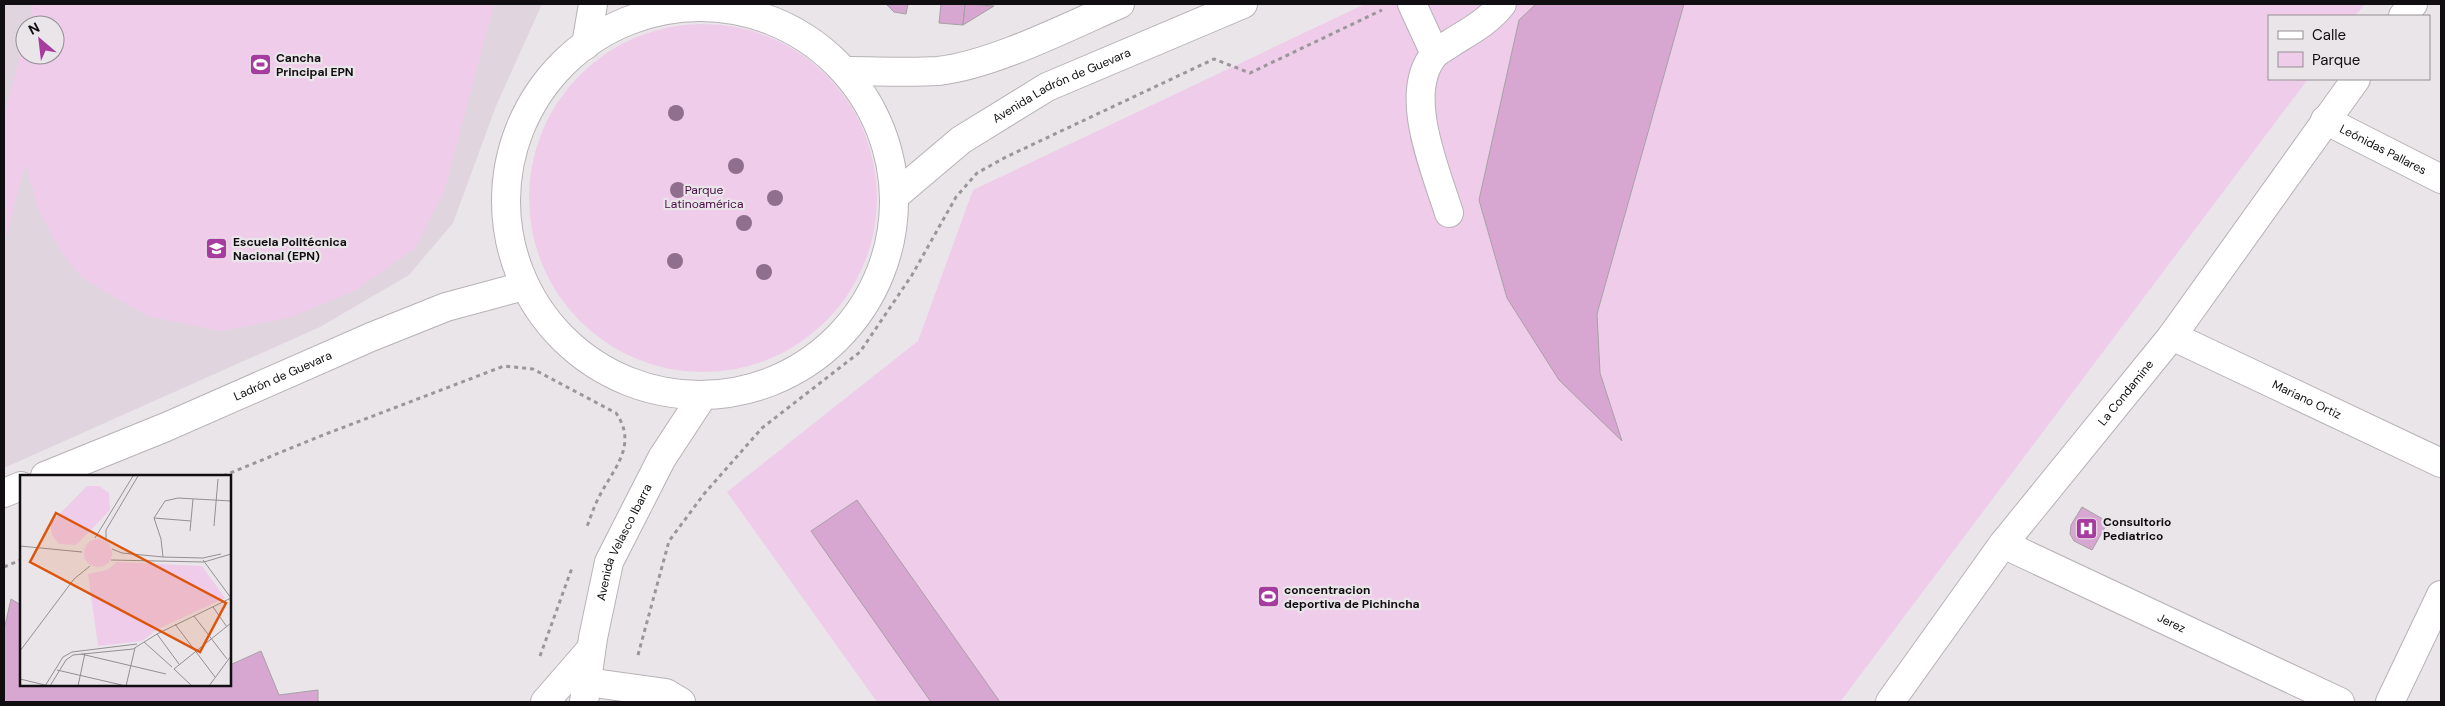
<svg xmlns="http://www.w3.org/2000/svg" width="2445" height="706" viewBox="0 0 2445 706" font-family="'DM Sans',sans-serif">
<rect width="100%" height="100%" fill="#eae5e9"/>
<path fill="#e0d5de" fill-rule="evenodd" d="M4,4H542L496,106L453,223L409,275L320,327L4,468ZM25,25H55V55H25Z"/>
<path fill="#efccea" d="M33,4H494L444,192L415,248L356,290L289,318L220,331L147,316L81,277L59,248L39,211L25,164L4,245V117L25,36V55H55V25H28Z
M1365,4H2365L2355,16H2269V79H2308L1840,702H877L727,492L918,341L973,190Z
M529 198a174 174 0 1 1 348 0a174 174 0 1 1-348 0Z"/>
<path fill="#d8a7d1" stroke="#a6a1a5" d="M886,4H908L906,14L894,12Z
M941,4H965L963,25L939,23Z
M965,4L994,6L963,25Z
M1536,4H1684L1597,314L1600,373L1622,441L1559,380L1507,298L1479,200L1519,20Z
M857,500L1000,702H931L811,531Z
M2082,507L2108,522L2092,550L2074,541L2070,534L2071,525Z
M11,599L21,605V685H230V665L261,651L279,695L318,690V702H4V630Z"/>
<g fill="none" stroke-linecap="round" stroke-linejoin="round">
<defs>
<g id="minor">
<path d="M715,4L717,7"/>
<path d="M1412,4L1435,54"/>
<path d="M2403,16L2413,4"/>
<path d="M586,45L593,4"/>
<path id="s1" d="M2325,120L2441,179"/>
<path d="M1449,213C1436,171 1401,92 1435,54C1439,50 1446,47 1451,43C1470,31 1489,21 1502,4"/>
<path id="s2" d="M2172,336L2441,463"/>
<path id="s3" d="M2003,544L2340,702"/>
<path d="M587,682L666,693L681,702"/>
<path d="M545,702L591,649"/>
<path id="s4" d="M1890,702L2003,544L2172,336L2356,79"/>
<path d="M2390,702L2441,595"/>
</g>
<g id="major">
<circle cx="700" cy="201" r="194"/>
<path d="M847,71C877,71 908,73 938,71C993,65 1069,26 1120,4"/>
<path id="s5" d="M896,195L961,140L1047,87L1243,4"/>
<path id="s6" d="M45,476L166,427L371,337L446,307L524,286"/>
<path d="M4,493L21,486"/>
<path id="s7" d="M584,702L593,638L609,562L662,458L702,397"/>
</g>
</defs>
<use href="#minor" stroke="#b6b2b6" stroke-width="30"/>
<use href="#major" stroke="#b6b2b6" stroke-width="30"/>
<path stroke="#9a979a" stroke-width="3" stroke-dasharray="4 4" stroke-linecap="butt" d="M223,476L318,437L504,366L533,369L616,413C639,446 612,470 598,499C593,509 590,519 586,529
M4,567L21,560
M638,655L669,541L704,494L762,428L860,352L912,275L956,197L977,173L1006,157L1214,59L1250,73L1382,10
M540,656L572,568"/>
<use href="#minor" stroke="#fff" stroke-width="28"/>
<use href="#major" stroke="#fff" stroke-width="28"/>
</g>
<g fill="#906e8d">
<circle cx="676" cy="113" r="8"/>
<circle cx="736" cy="166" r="8"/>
<circle cx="678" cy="190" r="8"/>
<circle cx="775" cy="198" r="8"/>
<circle cx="744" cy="223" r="8"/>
<circle cx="675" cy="261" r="8"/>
<circle cx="764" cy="272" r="8"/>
</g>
<defs>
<symbol id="stadium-square" viewBox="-11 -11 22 22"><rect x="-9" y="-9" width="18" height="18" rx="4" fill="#a63d9e" stroke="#eae5e9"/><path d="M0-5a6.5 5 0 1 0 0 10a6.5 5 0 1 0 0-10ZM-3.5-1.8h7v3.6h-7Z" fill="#fff"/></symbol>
<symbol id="university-square" viewBox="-11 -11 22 22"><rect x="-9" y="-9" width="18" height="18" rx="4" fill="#a63d9e" stroke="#eae5e9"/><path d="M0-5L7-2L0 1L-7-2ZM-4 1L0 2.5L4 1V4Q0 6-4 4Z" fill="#fff"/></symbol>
<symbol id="hospital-square" viewBox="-11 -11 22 22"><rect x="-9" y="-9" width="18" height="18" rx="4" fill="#a63d9e" stroke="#eae5e9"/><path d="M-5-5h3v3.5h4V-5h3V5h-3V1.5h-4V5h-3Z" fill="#fff"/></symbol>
</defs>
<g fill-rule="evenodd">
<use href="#stadium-square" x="248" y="52" width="25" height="25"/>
<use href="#university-square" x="204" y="236" width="25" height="25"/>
<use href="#hospital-square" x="2074" y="516" width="25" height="25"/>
<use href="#stadium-square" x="1256" y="584" width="25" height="25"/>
</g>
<g text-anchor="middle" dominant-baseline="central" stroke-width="4.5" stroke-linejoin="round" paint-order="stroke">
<g font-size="12" font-weight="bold" fill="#100e10" stroke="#eae5e9" text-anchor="start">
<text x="276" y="58">Cancha<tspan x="276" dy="14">Principal EPN</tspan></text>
<text x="233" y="242">Escuela Politécnica<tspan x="233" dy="14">Nacional (EPN)</tspan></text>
<text x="2103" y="522">Consultorio<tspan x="2103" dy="14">Pediatrico</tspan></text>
<text x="1284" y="590">concentracion<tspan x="1284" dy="14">deportiva de Pichincha</tspan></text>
</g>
<g font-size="12" fill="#100e10" stroke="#eae5e9">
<text stroke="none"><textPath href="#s5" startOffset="200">Avenida Ladrón de Guevara</textPath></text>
<text stroke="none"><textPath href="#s1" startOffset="65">Leónidas Pallares</textPath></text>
<text stroke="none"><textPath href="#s6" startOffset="258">Ladrón de Guevara</textPath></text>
<text stroke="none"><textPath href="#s4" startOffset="389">La Condamine</textPath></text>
<text stroke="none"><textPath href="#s2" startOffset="149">Mariano Ortiz</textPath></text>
<text stroke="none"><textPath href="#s7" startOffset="166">Avenida Velasco Ibarra</textPath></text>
<text stroke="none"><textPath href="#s3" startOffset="186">Jerez</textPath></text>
</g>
<g font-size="12" fill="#460c42" stroke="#eae5e9">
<text x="704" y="190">Parque<tspan x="704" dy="14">Latinoamérica</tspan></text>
</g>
</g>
<g transform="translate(20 475)">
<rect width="211" height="211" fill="#eae5e9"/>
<path d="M67,11H79L89,18L90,35L56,70L39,69L32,60L31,51L24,55ZM64 78a14 14 0 1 1 28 0a14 14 0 1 1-28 0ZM97,87L182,91L205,123L136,155L122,166L78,171L68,99L87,95Z" fill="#efccea"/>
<path fill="none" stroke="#938f92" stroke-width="1" d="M134,43L171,46M194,51L198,4M170,56L173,24M75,63L113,1M86,65V55L118,1M0,71L62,77M92,74L102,78L143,82L183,83L201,79M143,82L141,64L134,43L145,26L158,23L211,26M91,85L184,87L211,79M183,85L211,123M193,132L207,152M174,141L207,184M155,149L195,202M137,159L159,189M124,167L152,192M0,176L54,104L70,91M61,179L146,199M154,194L211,148M154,194L172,211M37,195L106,211L115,173M0,204L29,211M25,211L43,182L52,177L117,169M30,211L46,185L53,180L113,174L137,159L211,123M58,211L65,178M189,211L211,181"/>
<path fill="#dd550c" fill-opacity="0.15" stroke="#dd550c" stroke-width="2.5" d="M36,38L206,128L180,177L10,87Z"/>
<rect width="211" height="211" fill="none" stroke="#100e10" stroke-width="2.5"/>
</g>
<rect width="2445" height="706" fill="none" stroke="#100e10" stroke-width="10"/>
<rect x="2268" y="15" width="162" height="65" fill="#eae5e9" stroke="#938f92"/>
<rect x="2278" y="31" width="25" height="8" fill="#ffffff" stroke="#938f92"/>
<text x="2312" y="40" font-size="15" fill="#100e10">Calle</text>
<rect x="2278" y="52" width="25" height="15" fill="#efccea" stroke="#938f92"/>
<text x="2312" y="65" font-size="15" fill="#100e10">Parque</text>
<g transform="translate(40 40) rotate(332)"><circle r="24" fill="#eae5e9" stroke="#938f92"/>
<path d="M0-4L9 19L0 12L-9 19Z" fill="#a63d9e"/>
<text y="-8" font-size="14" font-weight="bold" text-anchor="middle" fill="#100e10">N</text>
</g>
</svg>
